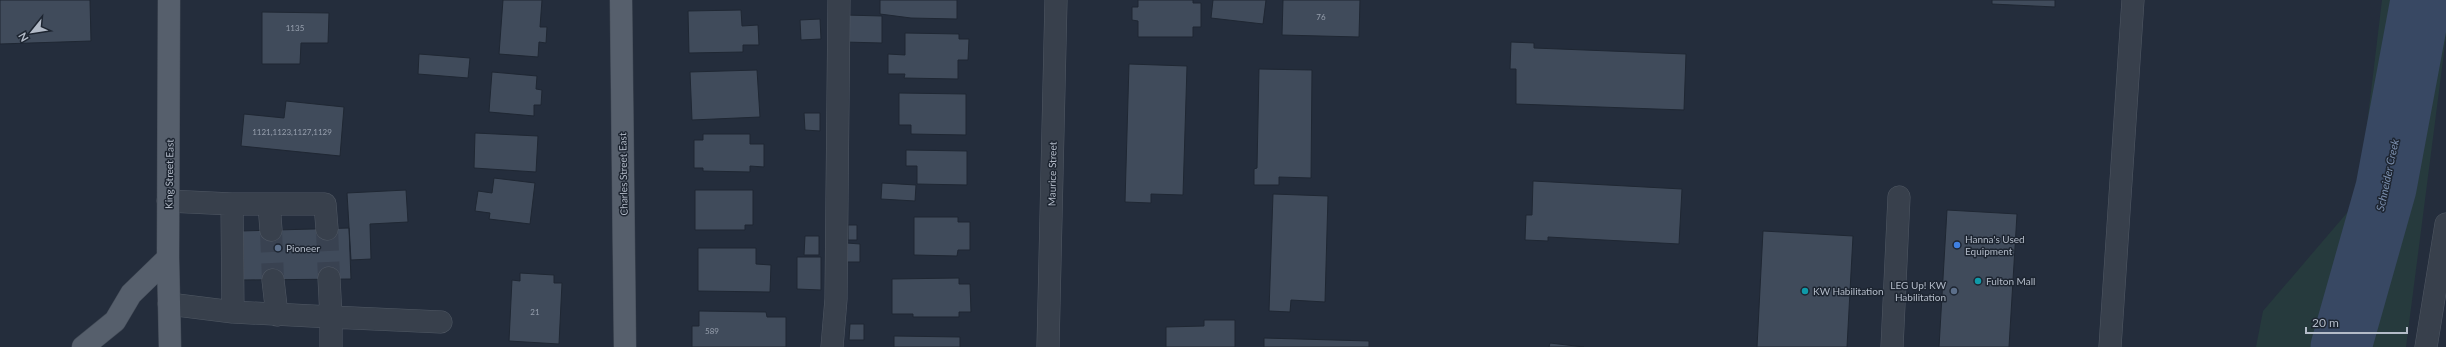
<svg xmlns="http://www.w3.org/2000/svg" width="2446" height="347" viewBox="0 0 2446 347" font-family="Lato,sans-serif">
<rect width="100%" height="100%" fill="#242d3c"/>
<path fill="#263a3d" d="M2382,0H2446V37L2406,347H2256L2263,311L2358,200Z"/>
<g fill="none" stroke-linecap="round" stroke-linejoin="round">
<path stroke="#384863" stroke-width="61" d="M2341,347L2386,188L2421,0"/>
</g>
<path fill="#404b5b" stroke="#1f2733" d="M0,0H90L91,41L0,44Z
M503,0H542L540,27H547L546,43L539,42L538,57L499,54Z
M880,0H957V19L911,18L880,14Z
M1138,0H1193V3H1201V27H1193V37H1138V21L1132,20V7H1138Z
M1213,0H1266L1263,24L1211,18Z
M1283,0H1360L1359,37L1282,35Z
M1992,0H2055V7L1992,4Z
M741,10L742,26L758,25L759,45H743V52L689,53L688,11Z
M262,12L329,13L328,43H301L300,64H262Z
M845,15L882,16V43L844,42Z
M820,19L821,39L801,40L800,20Z
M905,33L959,34V39H969L968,60H958V79L904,78L905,74H888V54L905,55Z
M1511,42L1534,43V48L1686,54L1684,110L1516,104V69H1510Z
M419,54L470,58L468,78L418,74Z
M1129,64L1187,66L1183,195L1151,194V203L1125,202Z
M1259,69L1312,70L1311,178L1279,177V185H1254V169L1257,168Z
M757,70L760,117L692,120L690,72Z
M492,72L537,76L536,89L542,90L541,105H534V116L489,112Z
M899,93L966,94V135L911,134V125H899Z
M286,101L344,107L340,156L241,146L244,114L284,118Z
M804,113H820V131L805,130Z
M475,133L538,136L536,172L474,168Z
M703,134H750V144H764V167L750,166V172L703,171V168H694V140H703Z
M906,150L967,151V185L917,184V166H906Z
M494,178L535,183L530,224L489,219L490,213L475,211L478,191L492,193Z
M1533,181L1682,189L1679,244L1548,237V241L1525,240L1526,215H1532Z
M882,183L916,185L915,201L881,199Z
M406,190L408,222L370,224L371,259L351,260L347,193Z
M695,190H753V225H745V230H695Z
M1273,194L1328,196L1325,302L1291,300L1290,312L1269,311Z
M1947,210L2017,214L2009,347H1939Z
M914,217H958V222H970V250H958L957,256L914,255Z
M848,225H857V240H848Z
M349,228L351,279L241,280L240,231Z
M1763,231L1853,236L1847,347H1757Z
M805,236H819V255H804Z
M847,243L860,244V262H846Z
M698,248H756V264L771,265L770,292L698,291Z
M797,257H821V290L797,289Z
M520,273L554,275V283H562L559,344L509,341L512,280L520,281Z
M959,278V284H970L971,312H959V317H913V314H892V279Z
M699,311L766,312L767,317H786V347H692V326H699Z
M1204,320H1235V347H1166V327L1204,326Z
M850,324H864V340H849Z
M894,336L960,337V347H894Z
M1264,338L1369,341V347H1264Z
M1550,343L1584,347H1549Z"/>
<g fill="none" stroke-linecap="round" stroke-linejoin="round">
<path stroke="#394251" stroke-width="22" stroke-dasharray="22 11" stroke-linecap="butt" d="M327,229L329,278
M271,230L273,280"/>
<defs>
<path id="minor" d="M168,201L232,204L233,312
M232,204H325L327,229
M269,204L271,230
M273,280L277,315
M169,304L233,312L331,317L329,278
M331,347V317L441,322
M832,347L836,299L839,0
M1048,347L1056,0
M1892,347L1899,197
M2110,347L2133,0
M2426,347L2446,224"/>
<path id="major" d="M169,0L168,258L170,347
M621,0L625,347
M83,347L115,321L131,294L168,258"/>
</defs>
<use href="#minor" stroke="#505864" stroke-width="23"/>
<use href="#major" stroke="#414955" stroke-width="23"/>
<use href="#minor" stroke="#38404c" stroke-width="22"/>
<use href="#major" stroke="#565f6c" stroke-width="22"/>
</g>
<circle fill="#3f7fe0" stroke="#1d2531" stroke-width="1.5" cx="1957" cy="245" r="4"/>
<g fill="#5c6f8a" stroke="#1d2531" stroke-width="1.5">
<circle cx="278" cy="248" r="4"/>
<circle cx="1954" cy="291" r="4"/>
</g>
<g fill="#0f9aa8" stroke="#1d2531" stroke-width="1.5">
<circle cx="1978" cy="281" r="4"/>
<circle cx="1805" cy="291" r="4"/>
</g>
<g text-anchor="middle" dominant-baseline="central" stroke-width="3" stroke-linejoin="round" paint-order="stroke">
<g font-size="8" fill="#969fad">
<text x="1321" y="17">76</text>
<text x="295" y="28">1135</text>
<text x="292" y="132">1121,1123,1127,1129</text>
<text x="535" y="312">21</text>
<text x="712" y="331">589</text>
</g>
<g font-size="10" fill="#b3bbc8" stroke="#1d2531">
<text transform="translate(169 174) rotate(-89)">King Street East</text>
<text transform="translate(623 174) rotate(-91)">Charles Street East</text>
<text transform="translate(1052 174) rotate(-89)">Maurice Street</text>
</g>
<g font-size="10" fill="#b3bbc8" stroke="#1d2531" text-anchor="start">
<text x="1965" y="239">Hanna's Used<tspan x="1965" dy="12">Equipment</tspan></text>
<text x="286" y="248">Pioneer</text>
<text x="1986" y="281">Fulton Mall</text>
<text x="1946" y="285" text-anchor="end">LEG Up! KW<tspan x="1946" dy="12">Habilitation</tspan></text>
<text x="1813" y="291">KW Habilitation</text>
</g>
<g font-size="11" font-style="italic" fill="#7c90af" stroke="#1d2531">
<text transform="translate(2387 175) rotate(-78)">Schneider Creek</text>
</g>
</g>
<g transform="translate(32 32) rotate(240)" stroke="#1d2531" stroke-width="3" paint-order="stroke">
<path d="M0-3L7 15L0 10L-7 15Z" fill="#b3bbc8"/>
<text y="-6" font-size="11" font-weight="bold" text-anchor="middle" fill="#b3bbc8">N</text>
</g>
<path d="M2306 327v6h101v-6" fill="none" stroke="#b3bbc8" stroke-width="2"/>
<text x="2312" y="327" font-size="12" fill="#b3bbc8" stroke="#1d2531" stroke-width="3" paint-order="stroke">20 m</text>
</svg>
